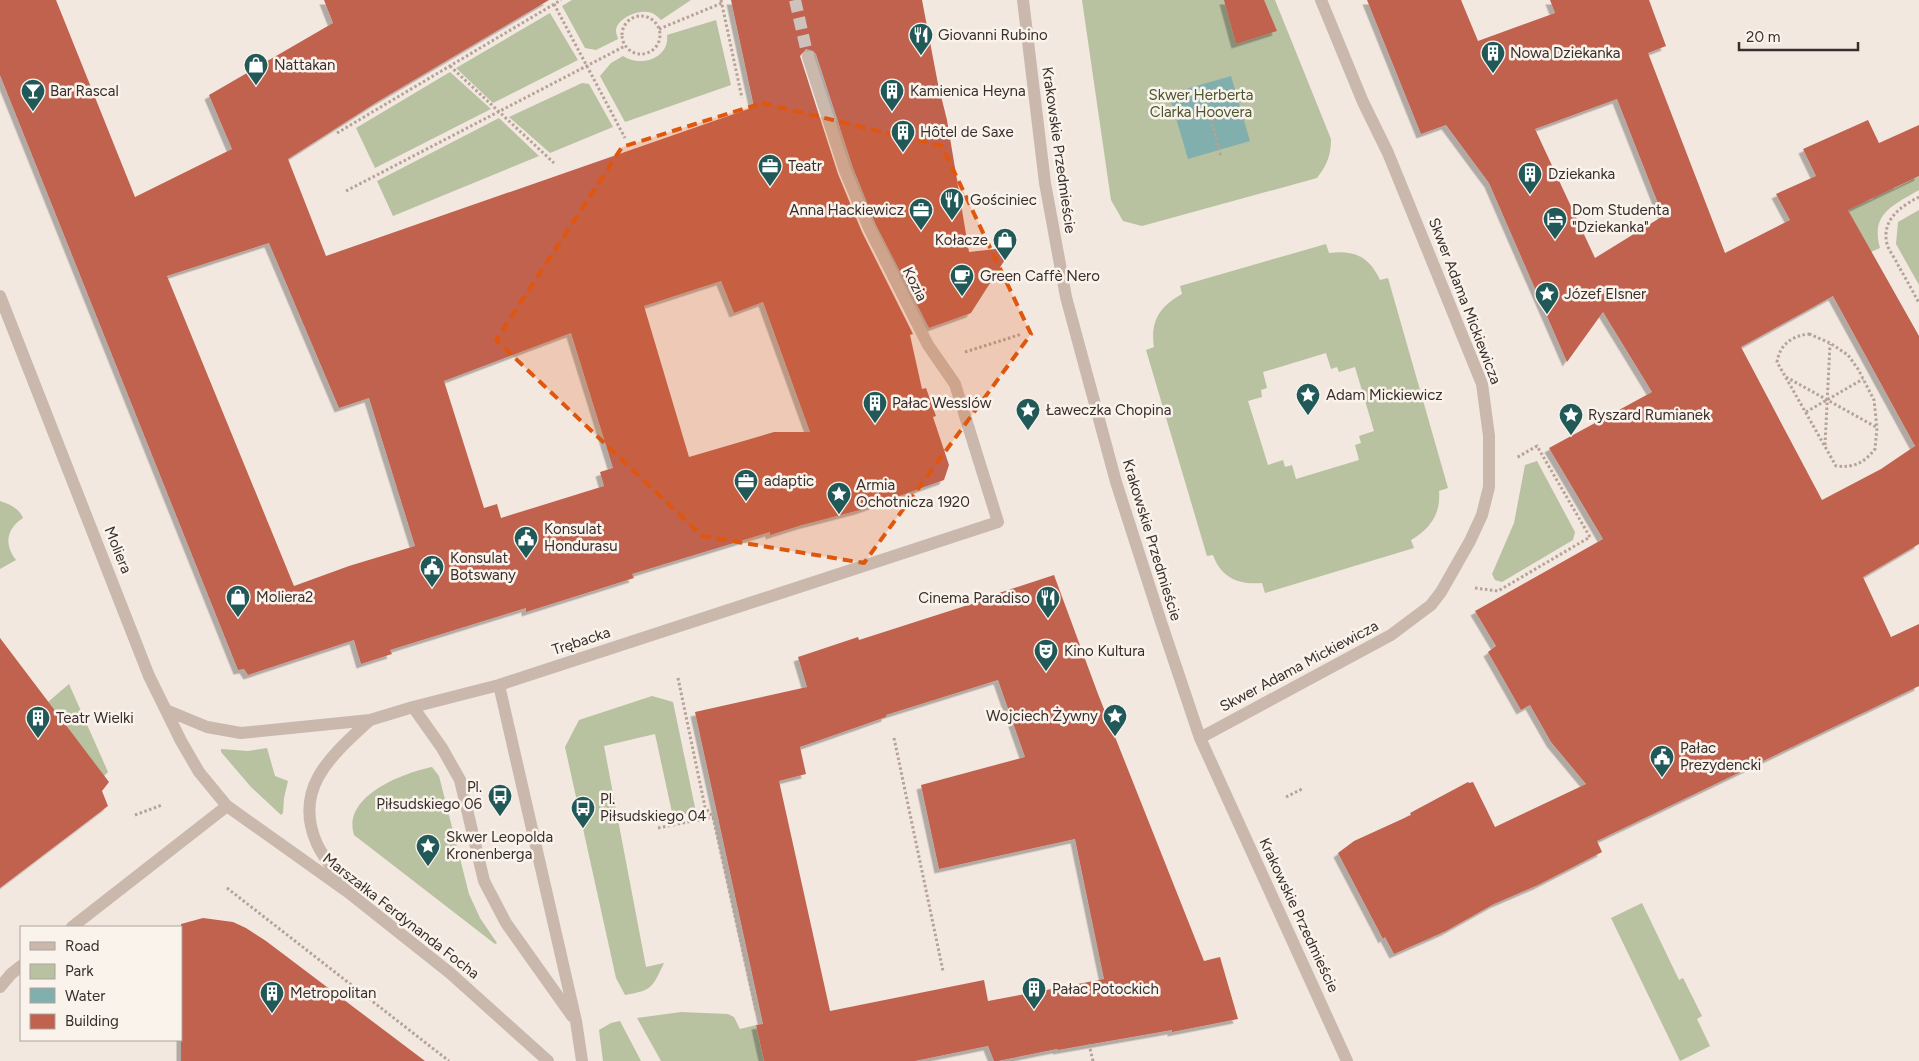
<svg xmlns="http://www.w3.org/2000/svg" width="1919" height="1061" viewBox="0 0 1919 1061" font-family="Figtree,sans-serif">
<defs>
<filter id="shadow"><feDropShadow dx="-4.5" dy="4.5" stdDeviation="0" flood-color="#0004"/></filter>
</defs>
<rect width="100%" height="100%" fill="#f2e8e0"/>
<path fill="#b8c1a0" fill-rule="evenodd" d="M572,0H691L661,20C657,16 653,12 647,12C637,10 616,19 616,31C616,34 618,37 618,39L596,50L585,48L562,6Z
M1082,0H1275L1331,139C1331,155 1327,165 1317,178L1142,226L1123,221L1111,200Z
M550,13L578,60L493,103L456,68Z
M716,20L731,85L625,122L600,76L611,63L623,56C640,68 670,58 667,35Z
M450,72L491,109L375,168L356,128Z
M582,83L589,84L613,127L550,153L509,117Z
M499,118L539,156L393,216L377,181Z
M1919,176V190C1894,205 1870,213 1880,248L1871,252L1847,208L1873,199L1872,197L1893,188L1894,189Z
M1919,210V285L1896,244L1898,222Z
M1326,244L1329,253C1354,250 1369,256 1380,280L1388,278L1448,488L1439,491C1441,514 1430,529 1411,540L1414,548L1265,593L1262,583C1239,585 1221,578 1213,555L1207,556L1146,350L1154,347C1150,321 1160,306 1182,294L1180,286ZM1326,353L1331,369L1337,367L1339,372L1355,367L1374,431L1359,436L1361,443L1355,445L1359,460L1296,479L1292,465L1285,467L1283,460L1268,465L1248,401L1262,397L1261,390L1267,388L1263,372Z
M1537,461L1575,532L1573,540L1502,582L1495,580L1492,574L1514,523L1525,465Z
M0,501C9,504 19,508 23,518C6,529 4,545 16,560L0,569Z
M69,684L108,772L104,776L48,702Z
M652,696L673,702L696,812L673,817L655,734L604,746L646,967L664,963C652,988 653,990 625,995L616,978L565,747L579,720Z
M267,748L275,776L288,781L284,798L283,813L281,815L251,787L221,752V749L248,751Z
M432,767L439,776L469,894L480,918L497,943L495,944L354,835C342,796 403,773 432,767Z
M1642,903L1679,980L1683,978L1702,1016L1697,1019L1710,1046L1680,1061L1611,918Z
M681,1012L728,1014L734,1017L740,1029L756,1025L764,1061H661L637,1018Z
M620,1021L641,1061H603L599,1030L611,1023Z"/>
<path fill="#80afad" d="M1231,76L1250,141L1188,159L1169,94Z"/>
<path fill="#c1624f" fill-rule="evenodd" filter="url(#shadow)" d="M0,0H56L135,197L232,149L209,95L333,23L324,0H549L377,102L288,159L326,256L754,107L731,0H922L938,84L947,120L969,252L1013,247L971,313L929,328L876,225L853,168L816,54L813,51L806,49L800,56L838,174L862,232L913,334L910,335L922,389L926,388L936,416L933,417L949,465L944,480L860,510L802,525L770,535V532L632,574L634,578L526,612V608L390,650L392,654L361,664L354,640L248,675L244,669L238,670L0,75ZM269,243L339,408L369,398L415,546L349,566L294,586L167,276ZM721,281L734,313L763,302L810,432H774L689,457L644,306ZM571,333L613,468L600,472L604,486L501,518L497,504L484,508L444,381Z
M1224,0H1264L1277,31L1236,44Z
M1367,0H1461L1478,41L1555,13L1550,0H1649L1666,46L1648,53L1725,253L1790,220L1776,194L1816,176L1803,149L1868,120L1879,143L1919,125V176L1848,210L1919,336V544L1863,577L1891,637L1919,624V686L1597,841L1602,852L1538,885L1494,904L1446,931L1394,954L1385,937L1383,939L1338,853L1354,841L1411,815L1410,813L1468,782L1469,783L1473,782L1495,827L1586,784L1551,742L1530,705L1521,710L1488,652L1496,646L1475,611L1603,539L1549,448L1652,392L1603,312L1567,362L1489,183L1446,125L1421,134ZM1617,99L1663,216L1595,258L1535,129ZM1833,296L1915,446L1881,469L1822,500L1741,347Z
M1054,575L1098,694L1204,961L1220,957L1238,1019L1172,1032V1030L1058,1050L1057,1049L998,1061H994L988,1046L915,1061H764L756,1025L763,1024L695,712L807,687L798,657L858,637L859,640L993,597V595ZM998,680L1025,757L921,785L939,869L1075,839L1104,979L988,1001L984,980L830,1011L779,781L806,774L800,747L886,717V715Z
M0,638L109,782L102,791L108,806L0,888Z
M203,918L233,922L246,928L266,941L425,1061H181V924Z"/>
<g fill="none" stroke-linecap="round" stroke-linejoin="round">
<path stroke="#cdc3bc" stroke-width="12" stroke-dasharray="12 6" stroke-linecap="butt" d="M795,0L808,57"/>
<path stroke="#b6a296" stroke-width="3" stroke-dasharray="2.5 2.5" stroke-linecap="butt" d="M721,0L742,98
M554,4L625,138
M622 35a19 19 0 1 1 38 0a19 19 0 1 1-38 0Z
M659,29L722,3
M450,66L554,163
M1210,114L1221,157
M337,133L561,0
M346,191L625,46
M1919,197C1901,206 1881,220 1887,244C1889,251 1895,258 1898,265C1905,277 1912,290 1919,303
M1809,334L1830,343L1848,355L1858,369L1874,400L1877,428L1875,449C1864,463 1854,468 1836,466L1777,362C1780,344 1792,336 1809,334Z
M965,352L1022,334
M1786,377L1876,427
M1806,412L1863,379
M1825,445L1830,344
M1475,588L1498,591L1590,537L1537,446L1516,458
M678,678L705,807L713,817L756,1010
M894,738L943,971
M1286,797L1302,789
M135,815L162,805
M658,828L713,817
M227,888L449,1061
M1089,1044L1093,1061"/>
<path stroke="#cab8ac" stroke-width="12" d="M1023,0L1045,183L1066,297L1116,482L1161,622L1200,738L1347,1061
M0,296L149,676L181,741L199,772L227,806L348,892L450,973L548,1061
M499,685L576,1021L582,1061
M413,707L442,748L460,780L484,881L506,923L572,1016
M166,710L207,727L241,733L370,720L413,707L499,685L998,522L955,384L928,345L869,228L845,171L808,57
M1200,738L1391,635L1431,605L1441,592L1470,541L1482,515L1489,487V436L1482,384L1388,153L1363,102L1321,0
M344,886C336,872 324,859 317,844C292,788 332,755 370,720
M72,927L227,806
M0,987L11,974L21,966"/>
</g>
<path fill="#df570e" fill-opacity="0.2" stroke="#df570e" stroke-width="4" stroke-dasharray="10 6" stroke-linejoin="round" d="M762,103L942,146L1031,334L864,563L702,536L496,340L622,147Z"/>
<defs>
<symbol id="restaurant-pin" viewBox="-11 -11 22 30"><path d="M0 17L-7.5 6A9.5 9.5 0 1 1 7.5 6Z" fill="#215959" stroke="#faf3ec"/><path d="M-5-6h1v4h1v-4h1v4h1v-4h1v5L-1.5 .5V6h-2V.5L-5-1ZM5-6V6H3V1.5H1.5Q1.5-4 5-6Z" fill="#fff"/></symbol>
<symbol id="building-pin" viewBox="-11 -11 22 30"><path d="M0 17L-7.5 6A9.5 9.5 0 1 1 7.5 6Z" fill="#215959" stroke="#faf3ec"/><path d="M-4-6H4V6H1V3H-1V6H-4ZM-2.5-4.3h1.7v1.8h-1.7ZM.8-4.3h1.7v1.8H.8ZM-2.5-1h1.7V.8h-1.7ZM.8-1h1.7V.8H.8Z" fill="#fff"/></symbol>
<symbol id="shop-pin" viewBox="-11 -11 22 30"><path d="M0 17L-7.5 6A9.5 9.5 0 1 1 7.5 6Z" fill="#215959" stroke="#faf3ec"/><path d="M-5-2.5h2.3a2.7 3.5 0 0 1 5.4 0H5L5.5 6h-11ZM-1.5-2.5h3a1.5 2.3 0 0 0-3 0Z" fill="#fff"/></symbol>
<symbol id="bar-pin" viewBox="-11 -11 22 30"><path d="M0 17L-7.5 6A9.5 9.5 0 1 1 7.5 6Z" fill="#215959" stroke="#faf3ec"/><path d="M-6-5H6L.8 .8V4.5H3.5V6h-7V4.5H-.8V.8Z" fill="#fff"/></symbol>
<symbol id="office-pin" viewBox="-11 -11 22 30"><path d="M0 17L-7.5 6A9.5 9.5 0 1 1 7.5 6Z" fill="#215959" stroke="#faf3ec"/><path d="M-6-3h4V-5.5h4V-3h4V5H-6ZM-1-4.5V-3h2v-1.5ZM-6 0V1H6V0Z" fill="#fff"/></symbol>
<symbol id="hotel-pin" viewBox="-11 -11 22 30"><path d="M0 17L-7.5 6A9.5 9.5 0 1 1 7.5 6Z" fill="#215959" stroke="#faf3ec"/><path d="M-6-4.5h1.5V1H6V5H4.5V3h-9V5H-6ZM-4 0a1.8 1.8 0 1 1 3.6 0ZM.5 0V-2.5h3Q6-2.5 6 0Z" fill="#fff"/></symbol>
<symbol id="cafe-pin" viewBox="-11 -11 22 30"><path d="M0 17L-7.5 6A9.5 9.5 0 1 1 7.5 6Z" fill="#215959" stroke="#faf3ec"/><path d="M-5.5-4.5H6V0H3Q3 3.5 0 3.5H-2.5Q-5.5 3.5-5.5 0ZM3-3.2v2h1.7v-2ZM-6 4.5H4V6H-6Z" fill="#fff"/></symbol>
<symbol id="sight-pin" viewBox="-11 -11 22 30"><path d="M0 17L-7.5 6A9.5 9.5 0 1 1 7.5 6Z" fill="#215959" stroke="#faf3ec"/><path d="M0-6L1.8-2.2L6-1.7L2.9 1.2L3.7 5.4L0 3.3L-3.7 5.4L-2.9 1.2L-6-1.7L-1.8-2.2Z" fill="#fff"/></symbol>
<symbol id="civic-pin" viewBox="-11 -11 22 30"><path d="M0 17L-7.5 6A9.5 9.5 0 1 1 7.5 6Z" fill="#215959" stroke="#faf3ec"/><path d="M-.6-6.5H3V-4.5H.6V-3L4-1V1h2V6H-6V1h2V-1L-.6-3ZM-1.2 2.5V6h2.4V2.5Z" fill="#fff"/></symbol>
<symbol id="theatre-pin" viewBox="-11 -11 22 30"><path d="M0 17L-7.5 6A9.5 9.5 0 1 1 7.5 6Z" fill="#215959" stroke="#faf3ec"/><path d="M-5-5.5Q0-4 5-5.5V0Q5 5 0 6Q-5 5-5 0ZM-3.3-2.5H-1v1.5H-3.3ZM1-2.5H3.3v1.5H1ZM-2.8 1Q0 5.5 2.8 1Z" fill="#fff"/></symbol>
<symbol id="bus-pin" viewBox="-11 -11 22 30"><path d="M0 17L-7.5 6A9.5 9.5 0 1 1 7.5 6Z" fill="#215959" stroke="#faf3ec"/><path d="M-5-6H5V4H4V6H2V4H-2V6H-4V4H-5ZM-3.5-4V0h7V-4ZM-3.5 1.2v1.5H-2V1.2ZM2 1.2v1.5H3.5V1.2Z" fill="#fff"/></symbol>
</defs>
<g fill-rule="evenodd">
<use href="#restaurant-pin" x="907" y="21" width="28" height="38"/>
<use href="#building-pin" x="1479" y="39" width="28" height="38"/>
<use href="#shop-pin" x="242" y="51" width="28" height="38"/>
<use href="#bar-pin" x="19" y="77" width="28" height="38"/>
<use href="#building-pin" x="878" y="77" width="28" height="38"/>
<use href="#building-pin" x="889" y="118" width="28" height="38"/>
<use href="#office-pin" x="756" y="152" width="28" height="38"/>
<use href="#building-pin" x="1516" y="160" width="28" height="38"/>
<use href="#restaurant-pin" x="938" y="186" width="28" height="38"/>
<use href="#office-pin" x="907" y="196" width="28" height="38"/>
<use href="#hotel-pin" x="1541" y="205" width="28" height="38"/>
<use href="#shop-pin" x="991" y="226" width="28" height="38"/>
<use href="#cafe-pin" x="948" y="262" width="28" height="38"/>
<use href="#sight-pin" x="1533" y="280" width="28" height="38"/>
<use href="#sight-pin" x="1294" y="381" width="28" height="38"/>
<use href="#building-pin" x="861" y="389" width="28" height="38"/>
<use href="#sight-pin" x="1014" y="396" width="28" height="38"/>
<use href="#sight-pin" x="1557" y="401" width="28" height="38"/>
<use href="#office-pin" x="732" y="467" width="28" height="38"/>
<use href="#sight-pin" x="825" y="480" width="28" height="38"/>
<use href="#civic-pin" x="512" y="524" width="28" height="38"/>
<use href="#civic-pin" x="418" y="553" width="28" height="38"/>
<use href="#shop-pin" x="224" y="583" width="28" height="38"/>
<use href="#restaurant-pin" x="1034" y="584" width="28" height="38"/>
<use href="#theatre-pin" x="1032" y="637" width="28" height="38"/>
<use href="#sight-pin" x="1101" y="702" width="28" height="38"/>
<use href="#building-pin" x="24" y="704" width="28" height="38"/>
<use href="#civic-pin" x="1648" y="743" width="28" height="38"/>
<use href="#bus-pin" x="486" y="782" width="28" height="38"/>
<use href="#bus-pin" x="569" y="794" width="28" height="38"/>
<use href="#sight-pin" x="414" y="832" width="28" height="38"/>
<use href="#building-pin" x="1020" y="975" width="28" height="38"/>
<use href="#building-pin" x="258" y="979" width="28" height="38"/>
</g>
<g text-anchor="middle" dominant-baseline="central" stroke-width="5" stroke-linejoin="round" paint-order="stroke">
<g font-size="15" fill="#392e2b" stroke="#faf3ec" text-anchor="start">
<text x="938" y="35">Giovanni Rubino</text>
<text x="1510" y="53">Nowa Dziekanka</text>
<text x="274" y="65">Nattakan</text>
<text x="50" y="91">Bar Rascal</text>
<text x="910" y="91">Kamienica Heyna</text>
<text x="920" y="132">Hôtel de Saxe</text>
<text x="788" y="166">Teatr</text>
<text x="1548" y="174">Dziekanka</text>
<text x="970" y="200">Gościniec</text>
<text x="904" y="210" text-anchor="end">Anna Hackiewicz</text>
<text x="1572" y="210">Dom Studenta<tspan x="1572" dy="17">"Dziekanka"</tspan></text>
<text x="988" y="240" text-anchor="end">Kołacze</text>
<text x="980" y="276">Green Caffè Nero</text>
<text x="1564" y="294">Józef Elsner</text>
<text x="1326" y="395">Adam Mickiewicz</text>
<text x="892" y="403">Pałac Wesslów</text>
<text x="1046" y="410">Ławeczka Chopina</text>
<text x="1588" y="415">Ryszard Rumianek</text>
<text x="764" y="481">adaptic</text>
<text x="856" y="485">Armia<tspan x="856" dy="17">Ochotnicza 1920</tspan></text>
<text x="544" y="529">Konsulat<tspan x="544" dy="17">Hondurasu</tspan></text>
<text x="450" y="558">Konsulat<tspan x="450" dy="17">Botswany</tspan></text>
<text x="256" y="597">Moliera2</text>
<text x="1030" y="598" text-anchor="end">Cinema Paradiso</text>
<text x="1064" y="651">Kino Kultura</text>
<text x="1098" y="716" text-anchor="end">Wojciech Żywny</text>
<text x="56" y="718">Teatr Wielki</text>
<text x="1680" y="748">Pałac<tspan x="1680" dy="17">Prezydencki</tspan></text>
<text x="482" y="787" text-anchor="end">Pl.<tspan x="482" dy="17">Piłsudskiego 06</tspan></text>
<text x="600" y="799">Pl.<tspan x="600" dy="17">Piłsudskiego 04</tspan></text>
<text x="446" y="837">Skwer Leopolda<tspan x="446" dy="17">Kronenberga</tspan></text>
<text x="1052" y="989">Pałac Potockich</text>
<text x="290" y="993">Metropolitan</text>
</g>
<g font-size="15" fill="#4b562f" stroke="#faf3ec">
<text x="1201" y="95">Skwer Herberta<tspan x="1201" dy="17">Clarka Hoovera</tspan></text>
</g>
<g font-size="15" fill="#392e2b" stroke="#faf3ec">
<text transform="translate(1059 150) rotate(82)">Krakowskie Przedmieście</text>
<text transform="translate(915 284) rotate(63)">Kozia</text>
<text transform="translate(1465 301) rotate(69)">Skwer Adama Mickiewicza</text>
<text transform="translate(1152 540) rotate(73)">Krakowskie Przedmieście</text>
<text transform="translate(118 550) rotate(68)">Moliera</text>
<text transform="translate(581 641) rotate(-18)">Trębacka</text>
<text transform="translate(1299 666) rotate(-28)">Skwer Adama Mickiewicza</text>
<text transform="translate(1299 915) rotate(65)">Krakowskie Przedmieście</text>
<text transform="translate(401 916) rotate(38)">Marszałka Ferdynanda Focha</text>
</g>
</g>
<rect x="20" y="926" width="162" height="115" fill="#faf3ec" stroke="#ada49f"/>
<rect x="30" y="942" width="25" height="8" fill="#cab8ac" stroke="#ada49f"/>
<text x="65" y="951" font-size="15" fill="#392e2b">Road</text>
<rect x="30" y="964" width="25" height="15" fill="#b8c1a0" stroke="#ada49f"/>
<text x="65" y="976" font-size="15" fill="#392e2b">Park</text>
<rect x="30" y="988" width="25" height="15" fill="#80afad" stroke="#ada49f"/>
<text x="65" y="1001" font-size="15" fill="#392e2b">Water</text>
<rect x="30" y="1014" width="25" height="15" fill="#c1624f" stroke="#ada49f"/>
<text x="65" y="1026" font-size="15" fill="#392e2b">Building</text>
<path d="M1739 42v8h119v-8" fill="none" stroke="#392e2b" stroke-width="2.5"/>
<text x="1746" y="42" font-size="15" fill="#392e2b" stroke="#faf3ec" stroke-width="4" paint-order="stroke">20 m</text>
</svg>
